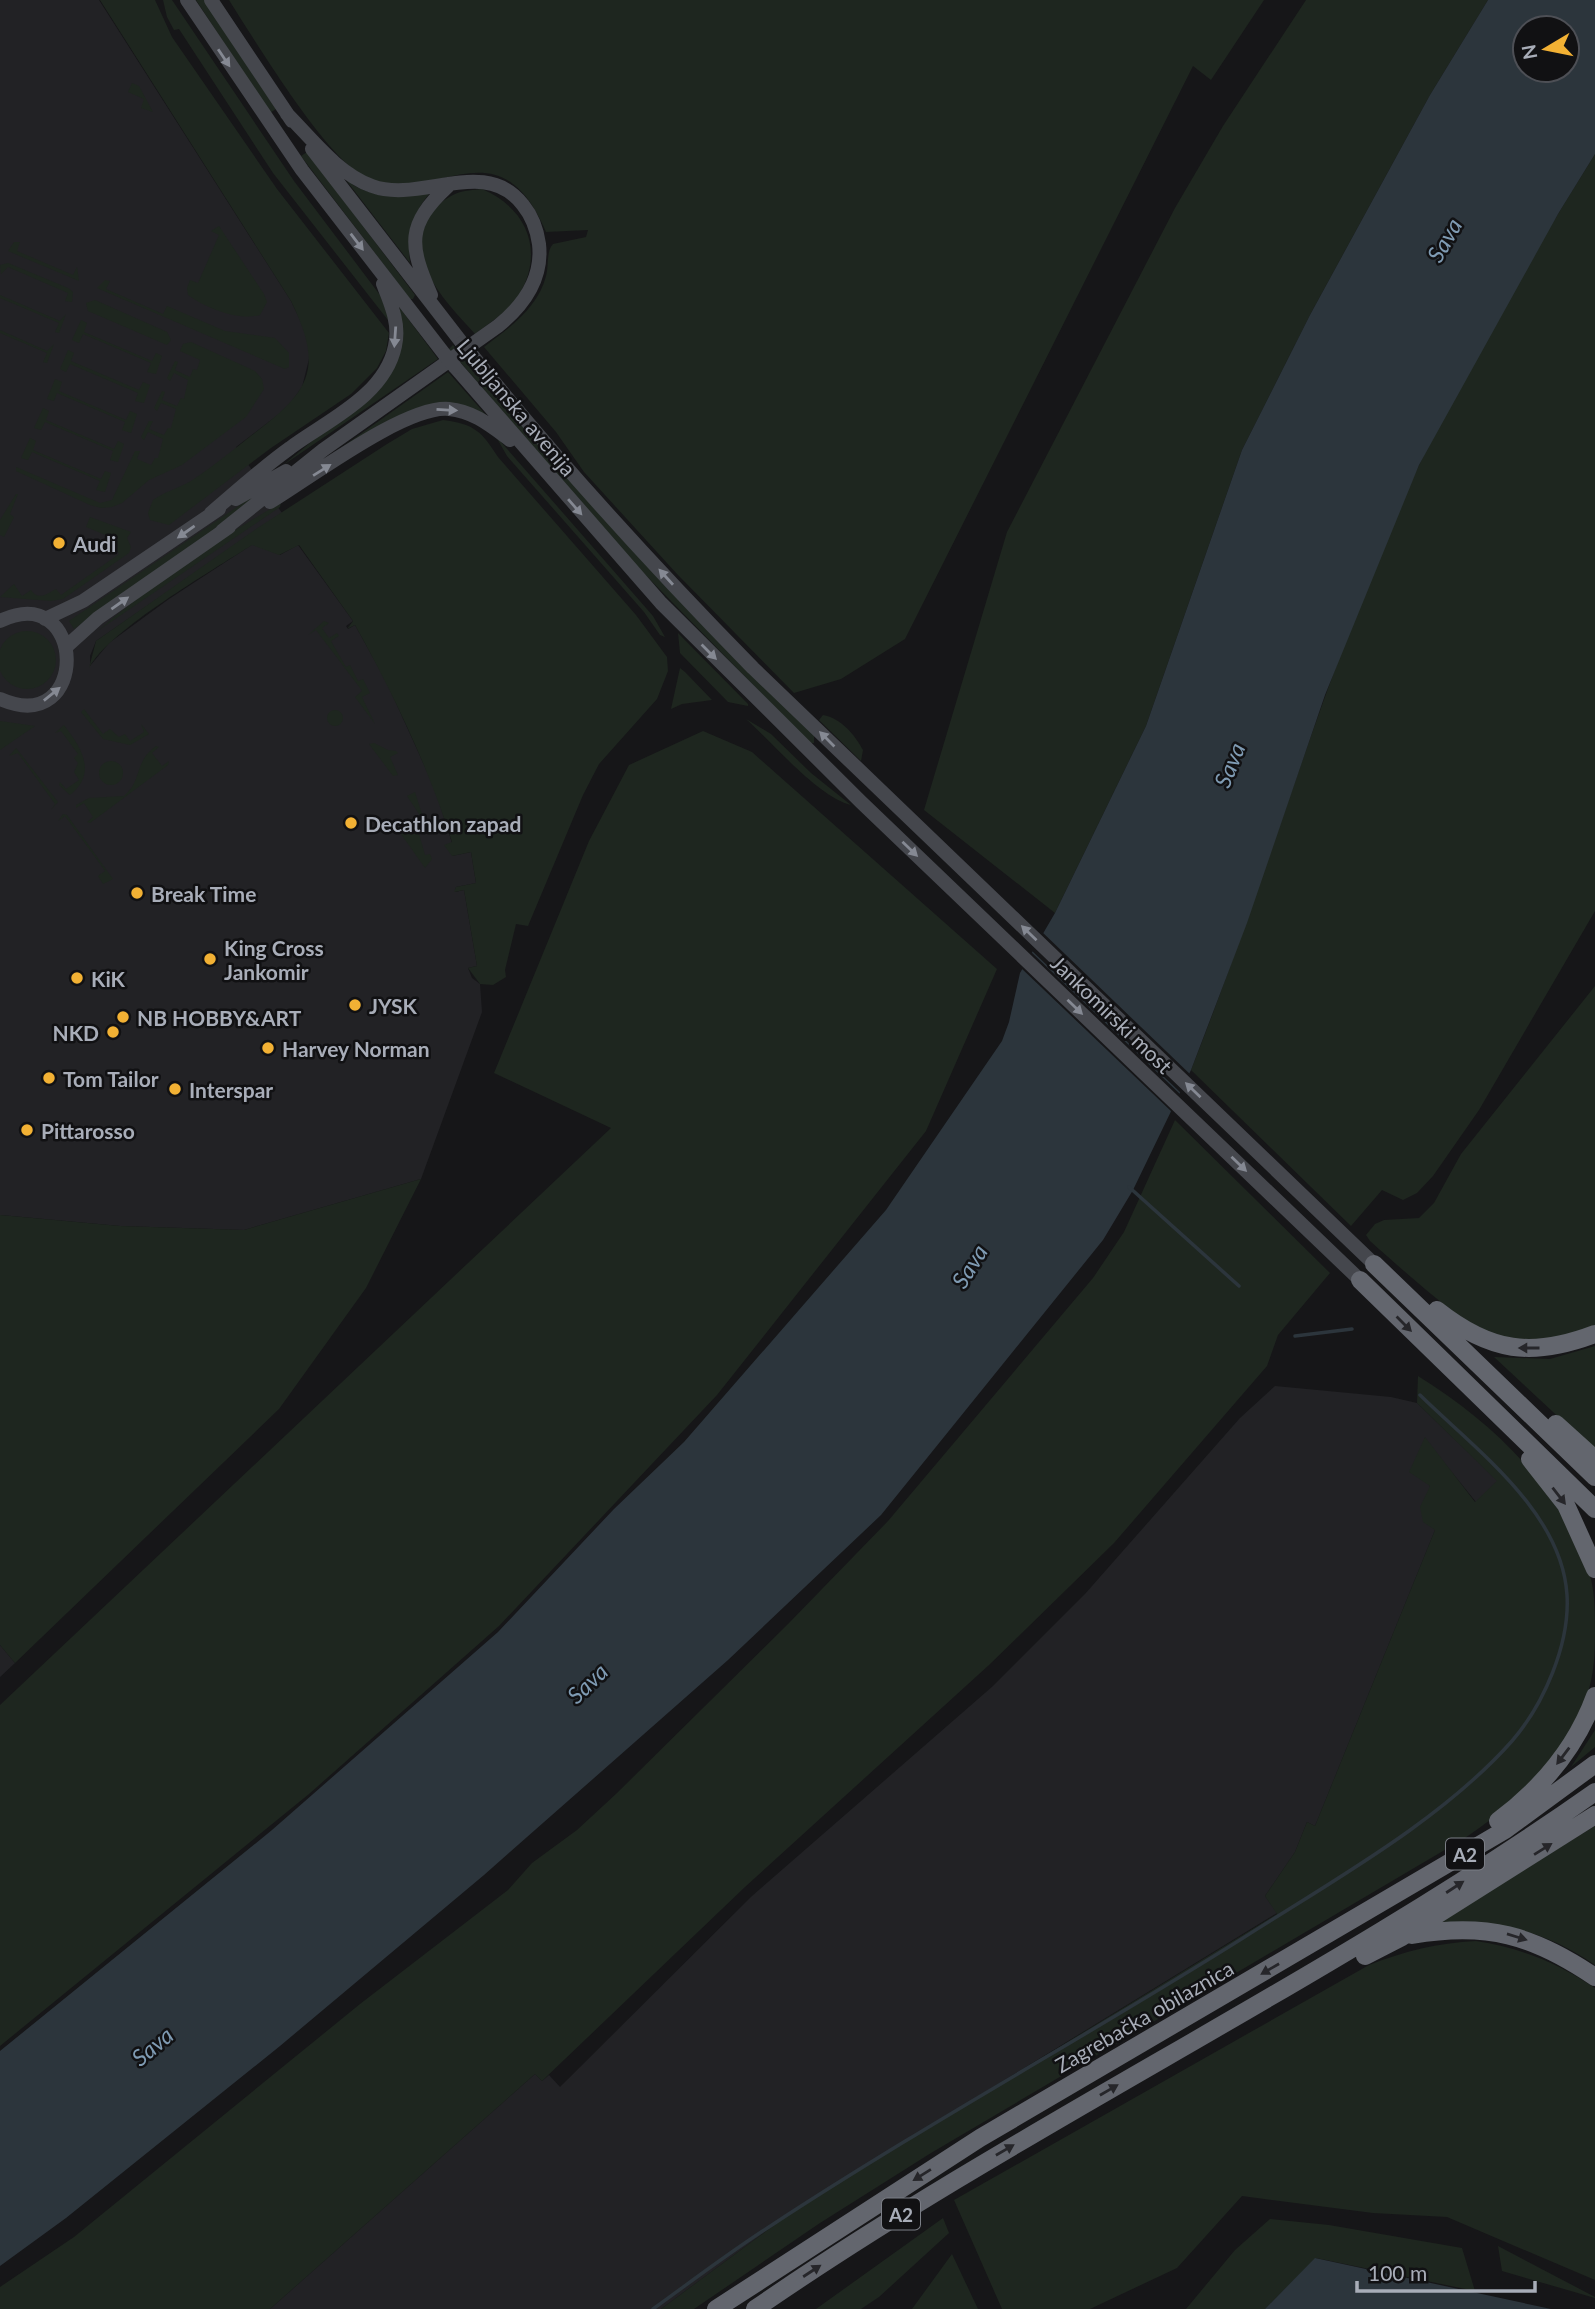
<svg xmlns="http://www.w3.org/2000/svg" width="1595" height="2309" viewBox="0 0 1595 2309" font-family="Lato,sans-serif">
<rect width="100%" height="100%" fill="#161618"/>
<path fill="#222225" d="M0,0H99L291,301L305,330L310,355L302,387L287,408L236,447L282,513L96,641L90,656V666L109,643L169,599L253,544L280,555L298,545L353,621L346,626L348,629L355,625L386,681L435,789L452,843V856L471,852L476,883L456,887L455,892L464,890L477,966L468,968L472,978L480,984L482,1012L421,1179L244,1230L120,1226L0,1215Z
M1275,1386L1391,1397L1417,1403L1498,1481L1476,1502L1424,1438L1435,1530L1315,1826L1307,1822L1295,1852L1265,1896L1277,1913L807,2201L661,2309H270L535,2074L542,2081L549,2075L560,2087L752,1896L993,1686L1085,1594L1240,1418Z
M0,1645L15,1663L0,1677Z"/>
<path fill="#1e261f" d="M100,0H155L172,37L277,189L389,333L386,351L377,368L351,394L271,448L169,525L150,520L148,513L153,500C164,492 179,488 191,481C212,467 232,451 252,435C309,392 325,370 291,301Z
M163,0H172L294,181L380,295L391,324L273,173L179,29L174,30L167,17Z
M196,0H204L276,109L270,113Z
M229,0H1264L1211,80L1193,66L905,639L841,679L794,693L677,574L584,472L556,432L484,347C509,328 538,308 546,276C549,266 546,251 553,244L586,237L588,230L546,232C496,115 431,215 360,174C322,151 255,41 229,0Z
M1306,0H1488L1430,95L1310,315L1242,450L1146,726L1055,913L924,810L1007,532L1175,208L1223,126Z
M132,83L139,86L153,112L141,108L144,99L128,92Z
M307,152L415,295L413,299H410L301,156Z
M1595,154V911L1479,1110L1433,1176L1417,1193L1403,1200L1382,1190L1351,1226L1191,1070C1263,888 1317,700 1394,520C1447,397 1524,268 1595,154Z
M346,180C373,200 398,197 430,193C411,215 407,235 410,263Z
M482,189C527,208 545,251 519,295C509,311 489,323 475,334C458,315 439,296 428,273C413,243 424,208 455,194C463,190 474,190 482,189Z
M219,226L264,294L267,302L260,315C238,321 206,308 188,295L187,288L190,280L198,283L219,235L211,231Z
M14,242H20L17,251L73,275L77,267L79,281L8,251Z
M8,263L68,288L73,292L72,302L65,301L68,293L8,267L1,274L0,265Z
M105,280L110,281L106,289L163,314L167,306L225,331L275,338L289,353V367L285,369L97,288Z
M0,295L60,321L66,314L59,333L55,332L59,323L0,298Z
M95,300L167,332L171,340L167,345L88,311L86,303Z
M400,308L438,359L282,466L381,384Z
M81,320L87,323L84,332L152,361L156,353L162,356L156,374L147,372L151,363L83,334L79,343L72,340Z
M0,330L47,351L54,344L47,363L43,362L47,353L0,333Z
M191,342L255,371L262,379L264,389L246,417L182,465L149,480L122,503L112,507L101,508L90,505L16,471V467L100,503L112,500L135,451H140L137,459L151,465L155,458H158L163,439L148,432L144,440L141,437L149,421H153L149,429L164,435L168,428H171L176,409L161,403L157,411L154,408L162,391L165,392L162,400L177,406L181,398L184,399L188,380L174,373L170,381L167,378L175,361L178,362L175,370L190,377L193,369L197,370L200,360L180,351L183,344Z
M453,345L814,735V743H810L625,554L449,349Z
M68,350L74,353L71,361L139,390L143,382L150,385L144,403L135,401L138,393L70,364L66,372L60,369Z
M448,372L486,415L450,404L290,484Z
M55,379L62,382L59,391L126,420L130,411L137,414L131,433L122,430L125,422L57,393L54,401L47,399Z
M43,408L49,411L46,420L114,449L118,441L124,444L118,462L110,460L113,451L45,422L41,430L34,428Z
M443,420C475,424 482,432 498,457L636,615L667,657L668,671L657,699L599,764L583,795L528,926L516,924L505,970L506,977L493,985L480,984L468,968L477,966L464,890L454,892L456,887L476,883L471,852L452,856L444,845L452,842C428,766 394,695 355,625L347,629L353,621L299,545L279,555L252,545C213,570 109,630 89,668L96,641L256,529L387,444L412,429Z
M495,435L653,616L665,637L660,635L644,612L507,456Z
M30,438L36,441L33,450L101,479L105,471L111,473L105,492L96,490L100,481L32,452L28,460L21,458Z
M259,492L262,495L74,629L69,621Z
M16,494H18L10,514L14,517L4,537L0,535V520Z
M281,503L280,507L99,630C154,582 217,539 281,503Z
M90,517L131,532L127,538L131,547L129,553L63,599L51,601L0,597L14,584L22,596L31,590C38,601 47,594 56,589L61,595L119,554L108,536L86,527Z
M324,621L329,623L322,628L329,638L337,633L339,636L331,641L346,667L350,665L358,681L363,679L370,693L362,697L375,724L355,697L362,691L360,688L316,630L308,635Z
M-2 660a29 29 0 1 1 58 0a29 29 0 1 1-58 0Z
M678,633L748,704V706L728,702L680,653Z
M680,668L685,672L712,700L682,704L671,709Z
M84,709L103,734L110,729L119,737L125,734L130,741L144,732L141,724L149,734L130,745L103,739L81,712Z
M327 718a8 8 0 1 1 16 0a8 8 0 1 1-16 0Z
M823,715C841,718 855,735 863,750L861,761L819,720Z
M746,719L771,734L811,773L851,805C818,797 773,743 746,719Z
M0,721L35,726L0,750Z
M64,725C81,747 98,773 70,795L59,785L60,782L66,789L79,780L74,772L78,763L74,758L78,754L61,731L55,733Z
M703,731L752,752L997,969L926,1131L717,1395L499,1626L309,1794L0,2046V1705L611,1128L494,1073L589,841L629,765Z
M374,743L388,750L396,751L398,753L390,757L398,775L393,776L369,744Z
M156,746L159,747L152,753L162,766L169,761L168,765L90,823L87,822L93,817L84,803L76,808V805L89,798L124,796C143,780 133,763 156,746Z
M16,748L58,802L51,810L55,804L18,753L9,756Z
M99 773a12 12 0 1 1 24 0a12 12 0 1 1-24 0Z
M415,792L425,824L417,827L425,855L430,854L432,859L425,868L401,834L421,817L407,796Z
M63,814L67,815L113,879L103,884L98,876L105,871L103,868L65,816L58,821Z
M1595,986V1325C1566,1340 1527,1345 1495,1337C1468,1330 1394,1262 1370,1241L1366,1235L1375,1224L1384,1220L1419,1218L1434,1203L1461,1154Z
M1175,1120L1330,1273L1278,1335L1267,1366L1114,1543L989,1665L745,1887L542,2081L535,2074L270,2309H0V2287L74,2237L360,2004L508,1890L532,1863L577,1830L617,1793L789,1623L888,1521L1093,1278L1124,1232Z
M421,1179L366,1288L279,1409L15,1663L0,1645V1215L120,1226L244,1230Z
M1595,1346V1451L1494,1357L1550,1359Z
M1418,1376C1493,1422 1567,1493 1591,1579C1595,1596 1595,1614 1595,1632C1595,1677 1590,1699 1566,1738C1558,1750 1550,1767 1540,1778C1518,1800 1491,1820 1465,1838L931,2153L820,2223L694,2309H661L807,2201L1277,1914L1265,1896L1295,1852L1307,1822L1315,1826L1435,1530L1423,1522L1420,1507L1430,1486L1409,1472L1425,1437L1475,1502L1497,1481L1417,1403Z
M1595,1730V1747L1571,1767Z
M1595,1826V1965C1540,1928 1499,1921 1434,1925Z
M1476,1941C1521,1948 1558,1963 1595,1988V2280L1447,2217L1373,2213L1242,2196L1177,2268L1090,2309H1002L954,2200L1369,1965C1405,1951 1437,1943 1476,1941Z
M943,2218L949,2233L879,2297L861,2309H816Z
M1270,2219L1329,2225L1462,2248L1475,2291L1316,2258L1265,2309H1186L1235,2250Z
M1498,2246L1595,2297V2298L1502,2271Z
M952,2254L978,2309H912Z"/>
<path fill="#2c353c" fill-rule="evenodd" d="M1488,0H1595V154L1558,214L1419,465L1325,695L1247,923L1191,1070L1133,1190L1103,1240L881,1515L728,1660L484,1875L280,2046L66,2218L0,2266V2051L272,1830L498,1632L614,1509L684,1442L886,1210L1002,1041L1009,1022L1020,973L1055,913L1146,726L1242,450L1310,315L1430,95ZM1525,28H1567V70H1525Z
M1315,2258L1551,2309H1265Z"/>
<path fill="#161618" d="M1040,930L1192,1076L1182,1094L1030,949Z
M1029,950L1182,1096L1173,1113L1020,967Z"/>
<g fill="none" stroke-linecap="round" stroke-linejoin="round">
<path stroke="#2c353c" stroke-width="3.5" d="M1129,1187L1239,1286
M1295,1336L1352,1329
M653,2309C692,2281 731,2251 772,2225C926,2124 1087,2036 1243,1938C1332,1881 1441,1821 1512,1741C1544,1704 1570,1644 1567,1595C1562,1512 1475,1449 1420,1395"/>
<path stroke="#45474d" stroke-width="14" d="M187,0L302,170L445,355
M211,0L292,121
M312,149L462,343
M431,295C409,245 406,225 448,186
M472,355C560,464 655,568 753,668L1374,1264
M455,367L661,603L861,802L1360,1280
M236,499L286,471
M270,502C310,478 406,405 449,409C473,411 491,426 510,440
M211,513C237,491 262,468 290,448C326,421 385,396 395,346C400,324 391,304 383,284
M222,531L323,450L498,326C524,305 543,279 539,244C537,230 532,216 523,205C485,155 421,204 372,186C338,174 312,139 287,114
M45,619L83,601L219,509
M0,621C87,579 91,739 0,699
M67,646L98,618L229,527"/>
<path stroke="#63666e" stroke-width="18" d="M1374,1264L1595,1477
M1360,1280L1595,1509
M1437,1310C1490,1352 1532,1358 1595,1334
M1556,1424L1595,1459
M1530,1459L1566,1505L1595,1569
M1498,1821C1542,1788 1576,1748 1595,1696
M1412,1935C1487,1922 1533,1935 1595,1977
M1365,1956L1402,1937L1595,1815
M716,2309L980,2138L1505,1830L1595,1764
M755,2309C1026,2122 1326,1982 1595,1792"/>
<path stroke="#45474d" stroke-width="14" d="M462,343L472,355
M445,355L455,367"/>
</g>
<defs><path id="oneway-solid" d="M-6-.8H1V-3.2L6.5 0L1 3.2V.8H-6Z" transform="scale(1.75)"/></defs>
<g fill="#858993">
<use href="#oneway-solid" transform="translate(224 58) rotate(56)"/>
<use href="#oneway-solid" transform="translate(357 242) rotate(53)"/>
<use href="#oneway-solid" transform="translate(395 337) rotate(94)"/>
<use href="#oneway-solid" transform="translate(447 410) rotate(3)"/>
<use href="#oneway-solid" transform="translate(322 470) rotate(-32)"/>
<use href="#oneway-solid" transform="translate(575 507) rotate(49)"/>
<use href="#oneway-solid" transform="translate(186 532) rotate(145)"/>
<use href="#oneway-solid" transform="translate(666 577) rotate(-132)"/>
<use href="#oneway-solid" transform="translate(120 603) rotate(-35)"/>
<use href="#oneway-solid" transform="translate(709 652) rotate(45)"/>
<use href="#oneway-solid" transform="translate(52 694) rotate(-39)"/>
<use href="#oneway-solid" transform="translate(827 739) rotate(-135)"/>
<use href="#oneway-solid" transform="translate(910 849) rotate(44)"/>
<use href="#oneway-solid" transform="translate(1029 933) rotate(-136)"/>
<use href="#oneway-solid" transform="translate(1075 1007) rotate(44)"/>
<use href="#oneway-solid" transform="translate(1193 1090) rotate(-136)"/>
<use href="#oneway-solid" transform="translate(1239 1164) rotate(44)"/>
</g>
<g fill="#26262a">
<use href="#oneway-solid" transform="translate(1404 1324) rotate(45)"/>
<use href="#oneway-solid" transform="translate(1529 1348) rotate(180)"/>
<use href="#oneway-solid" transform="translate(1559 1496) rotate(52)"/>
<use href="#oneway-solid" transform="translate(1563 1756) rotate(127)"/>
<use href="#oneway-solid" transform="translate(1543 1849) rotate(-32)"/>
<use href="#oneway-solid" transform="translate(1455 1887) rotate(-33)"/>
<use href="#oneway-solid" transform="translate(1517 1937) rotate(17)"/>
<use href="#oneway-solid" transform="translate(1270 1969) rotate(150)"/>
<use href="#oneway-solid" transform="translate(1109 2090) rotate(-30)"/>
<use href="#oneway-solid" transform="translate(1005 2150) rotate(-30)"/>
<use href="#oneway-solid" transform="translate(922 2175) rotate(148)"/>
<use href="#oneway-solid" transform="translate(812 2271) rotate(-33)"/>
</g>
<g fill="#f2b134" stroke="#111113" stroke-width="2.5">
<circle cx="59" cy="543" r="7"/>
<circle cx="351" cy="823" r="7"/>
<circle cx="137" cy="893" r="7"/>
<circle cx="210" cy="959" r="7"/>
<circle cx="77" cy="978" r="7"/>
<circle cx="355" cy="1005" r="7"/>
<circle cx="123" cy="1017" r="7"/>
<circle cx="113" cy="1032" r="7"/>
<circle cx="268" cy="1048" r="7"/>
<circle cx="49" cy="1078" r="7"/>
<circle cx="175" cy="1089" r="7"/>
<circle cx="27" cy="1130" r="7"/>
</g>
<g text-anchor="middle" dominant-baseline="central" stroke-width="5" stroke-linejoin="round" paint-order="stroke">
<g fill="#111113" stroke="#7b7e86" stroke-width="2">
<rect x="1446" y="1838.5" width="38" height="31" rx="5"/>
<rect x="882" y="2198.5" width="38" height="31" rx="5"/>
</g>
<g font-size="19" font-weight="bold" fill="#a8adb8">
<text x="1465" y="1854">A2</text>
<text x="901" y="2214">A2</text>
</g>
<g font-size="21" fill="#a8adb8" stroke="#111113">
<text transform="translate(517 407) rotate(50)">Ljubljanska avenija</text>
<text transform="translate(1112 1014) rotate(44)">Jankomirski most</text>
<text transform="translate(1144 2016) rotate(-30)">Zagrebačka obilaznica</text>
</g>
<g font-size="21" font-weight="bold" fill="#a8adb8" stroke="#111113" text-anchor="start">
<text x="73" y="543">Audi</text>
<text x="365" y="823">Decathlon zapad</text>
<text x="151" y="893">Break Time</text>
<text x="224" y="947">King Cross<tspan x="224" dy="24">Jankomir</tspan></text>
<text x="91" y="978">KiK</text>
<text x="369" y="1005">JYSK</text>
<text x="137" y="1017">NB HOBBY&amp;ART</text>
<text x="99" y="1032" text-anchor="end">NKD</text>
<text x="282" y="1048">Harvey Norman</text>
<text x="63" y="1078">Tom Tailor</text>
<text x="189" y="1089">Interspar</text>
<text x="41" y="1130">Pittarosso</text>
</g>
<g font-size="23" font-style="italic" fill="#7f9bb3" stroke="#111113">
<text transform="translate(1444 240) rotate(-60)">Sava</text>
<text transform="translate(1229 765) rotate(-68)">Sava</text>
<text transform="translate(969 1266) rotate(-58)">Sava</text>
<text transform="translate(587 1683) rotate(-44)">Sava</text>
<text transform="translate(152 2046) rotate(-40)">Sava</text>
</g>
</g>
<g transform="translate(1546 49) rotate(260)"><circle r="33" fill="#111113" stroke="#4d4f55" stroke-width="2"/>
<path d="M0-5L12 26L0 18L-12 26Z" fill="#f2b134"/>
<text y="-10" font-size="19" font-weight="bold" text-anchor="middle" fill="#a8adb8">N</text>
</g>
<path d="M1357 2281v10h178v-10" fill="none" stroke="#a8adb8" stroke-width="3.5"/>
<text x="1368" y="2281" font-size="21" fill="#a8adb8" stroke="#111113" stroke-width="5" paint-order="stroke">100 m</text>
</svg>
